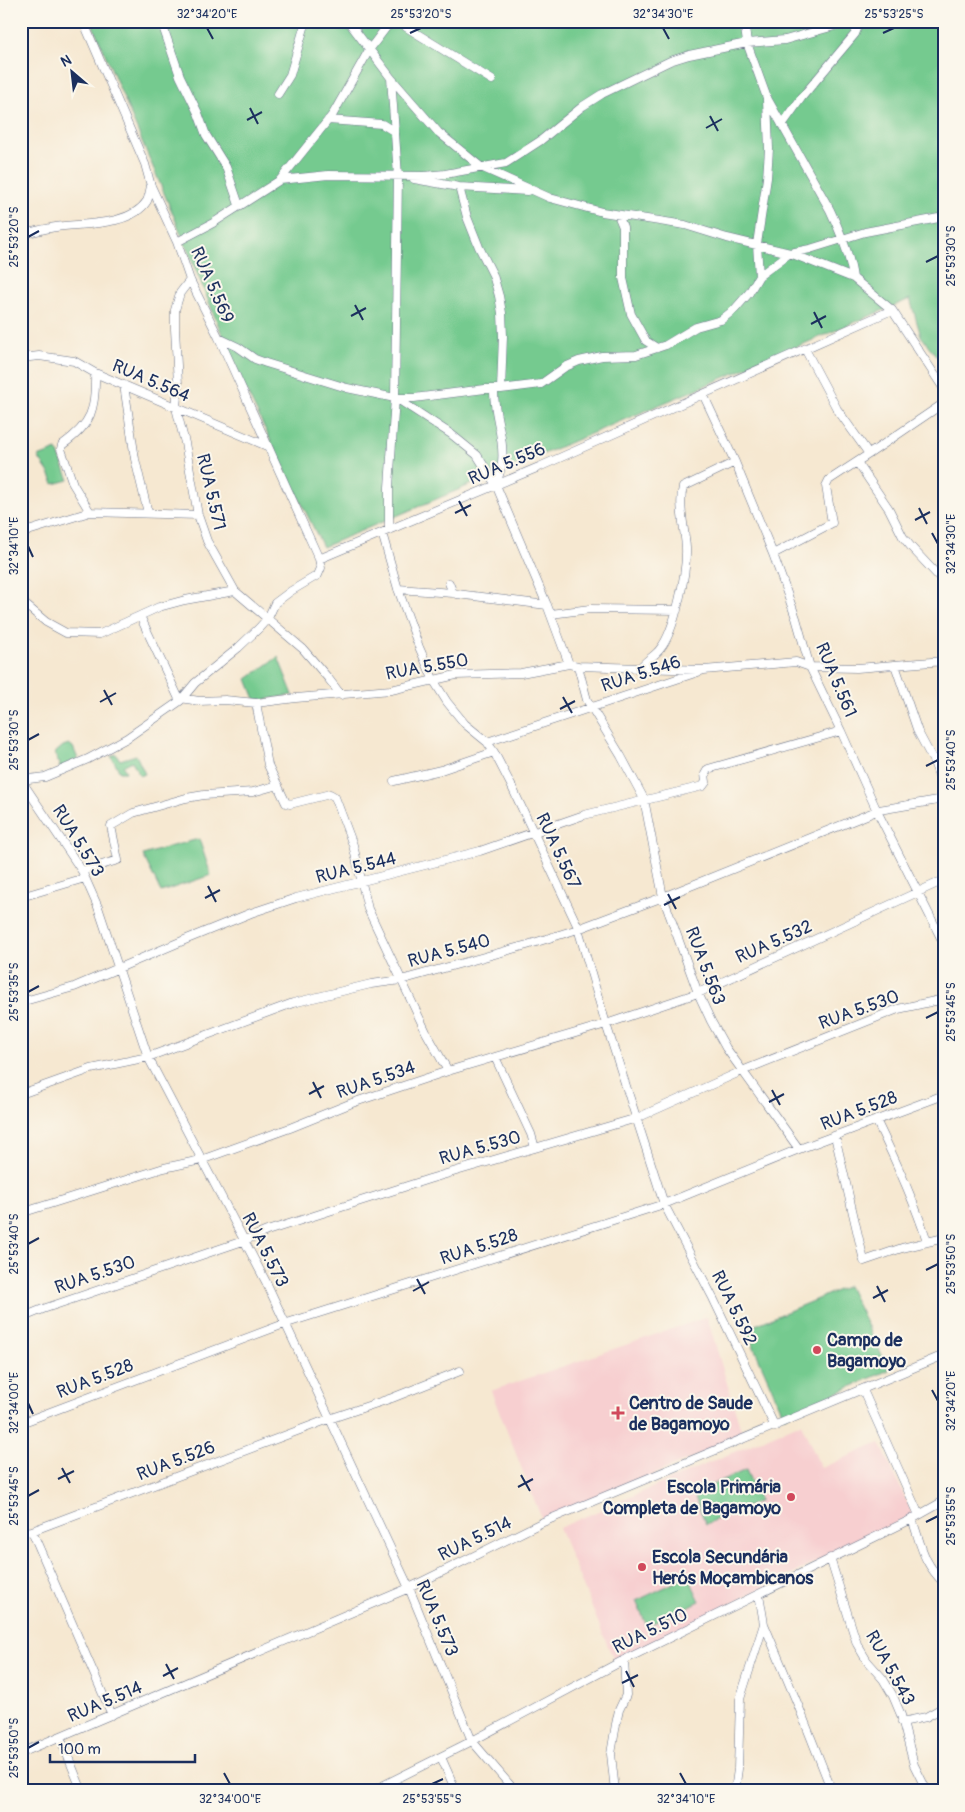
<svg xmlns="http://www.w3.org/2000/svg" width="965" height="1812" viewBox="0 0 965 1812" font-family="Pangolin,sans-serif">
<rect width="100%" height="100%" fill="#fbf7ec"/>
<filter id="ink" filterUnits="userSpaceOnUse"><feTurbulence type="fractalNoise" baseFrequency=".02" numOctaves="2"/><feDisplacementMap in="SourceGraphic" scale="10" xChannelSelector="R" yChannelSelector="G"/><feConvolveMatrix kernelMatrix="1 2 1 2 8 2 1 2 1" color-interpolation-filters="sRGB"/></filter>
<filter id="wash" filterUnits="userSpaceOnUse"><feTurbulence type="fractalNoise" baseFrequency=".0096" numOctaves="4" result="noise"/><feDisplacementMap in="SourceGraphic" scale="20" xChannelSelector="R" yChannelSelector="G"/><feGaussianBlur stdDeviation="1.12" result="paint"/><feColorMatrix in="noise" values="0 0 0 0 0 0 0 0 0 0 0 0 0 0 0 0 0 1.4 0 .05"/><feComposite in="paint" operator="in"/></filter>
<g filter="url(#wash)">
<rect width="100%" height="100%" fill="#f6e8d1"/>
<path fill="#f7cfd0" d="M707,1317L743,1436L543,1522L491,1391Z
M801,1423L821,1468L880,1443L913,1515L614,1661L559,1528Z"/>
<path fill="#74ca8f" stroke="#487c76" d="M91,21H944V366L921,336L910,299L323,547L239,376L175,219Z
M57,450L69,480L54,484L49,473L38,457Z
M278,657L293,695L262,700L255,699L247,679Z
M69,744L73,747L78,759L59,768L60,763L57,761L55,753L63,746Z
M116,754L120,760L136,755L145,774L140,776L132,761L123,766L126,772H120L111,756Z
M199,839L211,875L161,892L143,855L172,846Z
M848,1286L889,1370L784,1416L746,1329Z
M746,1470L760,1501L706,1524L693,1493Z
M688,1576L700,1601L647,1626L636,1601Z"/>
</g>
<g filter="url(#ink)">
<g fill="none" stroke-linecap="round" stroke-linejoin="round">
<defs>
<path id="minor" d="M83,21L145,164L151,186L177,242L190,280L219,338L319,559L321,568L318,575L291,591L275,603L268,618L259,628L238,648L195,683L180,701
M161,21L180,76L198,113L206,135L226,167L239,205
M348,21L391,78L438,132L481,167L550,198L602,212L685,225L727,238L790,253L810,249L865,232L944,217
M408,21L406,27L492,80
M744,21L747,43L767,98L830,210C840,231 850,255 853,278
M278,94L290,75L306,21
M328,120L382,124L395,132
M782,125L802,97L855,34L860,21
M414,179L459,187L527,191
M280,180L333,114L369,50L391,21
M459,187L467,217L479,247L493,275L499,296L502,313L503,336L501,389
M618,215L623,227V278L631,314L646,341L657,348
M21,234C33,232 44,229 56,227C82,223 130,227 147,201C149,197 150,190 151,186
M177,242L213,223L280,180L328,175L424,176L445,174L506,163L540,141L583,106L602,94L670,61L689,55L747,43L785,40L838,25L860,21
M759,276L757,244L767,178L769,149L767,100
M190,280L180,293L175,310V329L178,384L176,408L185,443L198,515L207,541L235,591L303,649L328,678L341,695
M219,338L238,347L255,359L266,363L347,388L395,398H414L485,389H501L541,384L565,367L579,361L602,356L636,355L666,345L696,327L721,320L735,309L749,293L759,276L790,253L853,278L892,310L944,389
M805,349L837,409L869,454
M21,358L39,356L74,361L95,373L267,446
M124,385L135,459L148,513
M494,389C493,413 505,438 502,462C501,470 498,478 496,485
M703,394L735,462L773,554L796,618L810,667L841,731L877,811L944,944
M396,398L451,434L477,455L496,485L547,605L569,664
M857,462L889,509L903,537L912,548L944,582
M90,512L73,484L61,449L62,445C92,424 96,409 95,373
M21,523L28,531
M389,530V487L395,398L398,176L391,78
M382,533L398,589L419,647L434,681L447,702L465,724L487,742L494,752L511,785L577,925L606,1024L664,1204L713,1298L775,1427
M21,536L28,531L90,512L198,515
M773,554L832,523L826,486L829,480L869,454L944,403
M319,559L539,467L892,310
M449,583L453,593L457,594L547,605
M398,589L453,593
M21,601L46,622L66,633L100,634L159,607L185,600L235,591
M551,614L590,609L677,610
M140,616L180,701
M941,661L944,674
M895,665L918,732L934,762L944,789
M578,666L587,700L621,756L644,799L663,897L698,993L711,1021L726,1048L799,1149
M641,667C646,660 655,656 660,649C675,631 687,572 686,548C685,529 678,505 683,487L735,462
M181,698L199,701L225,700L256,703L296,698L391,690L456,675L521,673L569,664L578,666L704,670
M256,703L268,765L286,803L290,804L330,794L335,797L353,845L368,909L426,1032L448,1071
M487,742L704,670L796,662L810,667L857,668L944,661
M934,762L944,753
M21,780L82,871L98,907L148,1057L266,1282L409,1588L472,1741L515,1791
M21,780L45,777L88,759L127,738L180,701
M394,781L441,770L494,752
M82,871L118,860L111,826L133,813L186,798L204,795L253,792L278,785
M21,897L85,878
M21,1002L74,987L187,939L251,913L296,898L480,851L584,815L703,786L706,782L705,774L708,769L841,731
M495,1057L531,1134L535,1148
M21,1094L91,1069L148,1057L293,1003L371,984L401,980L527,945L578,929L663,897L879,810L944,799
M876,1120C895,1159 914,1200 927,1241
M835,1136L864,1261L902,1248L944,1238
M21,1213L164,1168L201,1160L290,1128L352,1103L448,1071L606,1024L698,993L944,880
M21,1318L43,1309L243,1241L267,1231L429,1179L637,1118L742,1071L898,1009L944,999
M863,1390L919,1515
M21,1423L284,1324L664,1204L799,1149L944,1095
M912,1519C922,1547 922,1561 944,1583
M32,1531L112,1715
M21,1532L32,1531L329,1419L392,1398L460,1371
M830,1558L857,1644L867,1661L883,1679L893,1696L901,1715L914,1765L927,1791
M759,1594L764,1624L798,1705L832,1791
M902,1722L926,1717L944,1707
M60,1737L82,1791
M21,1753L409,1588L543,1522L944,1355
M441,1757L456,1791
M372,1791L472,1741L624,1660L912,1519L944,1501
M615,1791L611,1754L616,1724L619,1710L626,1695L624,1660
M735,1791L738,1769L740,1699L764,1624"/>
</defs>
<use href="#minor" stroke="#687086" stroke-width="9"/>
<use href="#minor" stroke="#fff" stroke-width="8"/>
</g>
</g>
<path fill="none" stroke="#1b2f5e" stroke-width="2" d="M207,28L213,39M663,28L669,39M410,33L421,28M883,33L894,28M250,108L258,124M710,116L718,131M247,120L262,112M706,128L722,119M28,237L39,231M926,262L938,256M355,305L363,320M814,312L822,328M351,316L366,308M811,324L826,316M459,501L467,516M919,508L927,524M455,513L471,505M915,520L930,512M932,533L938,544M28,546L33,557M104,690L112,705M563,697L572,713M100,702L116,693M560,709L575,701M28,740L39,734M926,766L938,760M208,886L216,902M668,894L676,909M205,898L220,890M664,905L680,897M28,992L39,986M926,1018L938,1012M313,1082L321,1098M772,1090L780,1105M309,1094L324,1086M769,1102L784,1094M28,1244L39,1238M926,1270L938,1264M417,1279L425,1294M877,1286L885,1302M413,1291L429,1282M873,1298L888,1290M932,1390L938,1401M28,1403L33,1414M62,1468L70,1483M521,1475L530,1491M58,1479L74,1471M518,1487L533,1479M28,1496L39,1490M926,1522L938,1516M166,1664L174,1679M626,1671L634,1687M163,1676L178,1668M622,1683L638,1675M28,1748L39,1742M224,1773L230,1784M680,1773L686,1784M432,1784L443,1779"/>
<g fill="#d1495b" stroke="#fbf7ec" stroke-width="2">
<circle cx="817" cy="1350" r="5"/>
<path d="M615.5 1405.5h5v5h5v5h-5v5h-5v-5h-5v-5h5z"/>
<circle cx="791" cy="1497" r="5"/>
<circle cx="642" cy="1567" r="5"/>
</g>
<g text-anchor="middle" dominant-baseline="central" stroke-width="4" stroke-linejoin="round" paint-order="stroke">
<g font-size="18" fill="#1b2f5e" stroke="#fbf7ec">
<text transform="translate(212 285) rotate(66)">RUA 5.569</text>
<text transform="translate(151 381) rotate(23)">RUA 5.564</text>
<text transform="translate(507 464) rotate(-23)">RUA 5.556</text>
<text transform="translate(211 492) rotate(77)">RUA 5.571</text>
<text transform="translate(427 667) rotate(-10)">RUA 5.550</text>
<text transform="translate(641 674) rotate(-18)">RUA 5.546</text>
<text transform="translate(836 680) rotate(67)">RUA 5.561</text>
<text transform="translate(78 841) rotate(58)">RUA 5.573</text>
<text transform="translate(558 851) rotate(65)">RUA 5.567</text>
<text transform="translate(356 868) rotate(-14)">RUA 5.544</text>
<text transform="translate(774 942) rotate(-24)">RUA 5.532</text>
<text transform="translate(449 951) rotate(-15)">RUA 5.540</text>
<text transform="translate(705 966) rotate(69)">RUA 5.563</text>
<text transform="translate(859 1010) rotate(-20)">RUA 5.530</text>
<text transform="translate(376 1080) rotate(-19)">RUA 5.534</text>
<text transform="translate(859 1111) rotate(-21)">RUA 5.528</text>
<text transform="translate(480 1148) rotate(-16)">RUA 5.530</text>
<text transform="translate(479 1247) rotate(-18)">RUA 5.528</text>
<text transform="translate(265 1250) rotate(63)">RUA 5.573</text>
<text transform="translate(95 1275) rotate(-19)">RUA 5.530</text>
<text transform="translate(734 1308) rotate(64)">RUA 5.592</text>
<text transform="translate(95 1379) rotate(-21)">RUA 5.528</text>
<text transform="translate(176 1461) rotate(-21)">RUA 5.526</text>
<text transform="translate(475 1539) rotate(-26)">RUA 5.514</text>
<text transform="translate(437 1618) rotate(67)">RUA 5.573</text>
<text transform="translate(650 1631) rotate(-26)">RUA 5.510</text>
<text transform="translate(890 1668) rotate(61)">RUA 5.543</text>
<text transform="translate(105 1702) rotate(-23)">RUA 5.514</text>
</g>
<g font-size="18" font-weight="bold" fill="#1b2f5e" stroke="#fbf7ec" text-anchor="start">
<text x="827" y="1340">Campo de<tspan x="827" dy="21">Bagamoyo</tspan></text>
<text x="629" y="1403">Centro de Saude<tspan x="629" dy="21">de Bagamoyo</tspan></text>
<text x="781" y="1487" text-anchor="end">Escola Primária<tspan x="781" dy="21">Completa de Bagamoyo</tspan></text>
<text x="652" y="1557">Escola Secundária<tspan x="652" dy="21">Herós Moçambicanos</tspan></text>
</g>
</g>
<rect width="965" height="1812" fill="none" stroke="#fbf7ec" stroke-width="55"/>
<g transform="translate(72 72) rotate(332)" stroke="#fbf7ec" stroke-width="4" paint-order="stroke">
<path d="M0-4L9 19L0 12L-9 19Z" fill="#1b2f5e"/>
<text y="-8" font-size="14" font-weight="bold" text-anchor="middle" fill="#1b2f5e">N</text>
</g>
<path d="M50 1754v8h145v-8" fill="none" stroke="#1b2f5e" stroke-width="2.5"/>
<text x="58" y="1754" font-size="15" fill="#1b2f5e" stroke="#fbf7ec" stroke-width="4" paint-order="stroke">100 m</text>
<rect x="28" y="28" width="910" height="1756" fill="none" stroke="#1b2f5e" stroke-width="2"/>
<g font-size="12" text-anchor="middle" fill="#1b2f5e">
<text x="207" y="18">32°34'20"E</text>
<text x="421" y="18">25°53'20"S</text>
<text x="663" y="18">32°34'30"E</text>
<text x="894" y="18">25°53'25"S</text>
<text transform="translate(14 237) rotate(-90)" y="4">25°53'20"S</text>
<text transform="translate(951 256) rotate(-90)" y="4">25°53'30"S</text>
<text transform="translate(951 544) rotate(-90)" y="4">32°34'30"E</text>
<text transform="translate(14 546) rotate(-90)" y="4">32°34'10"E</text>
<text transform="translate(14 740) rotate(-90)" y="4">25°53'30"S</text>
<text transform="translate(951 760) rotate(-90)" y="4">25°53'40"S</text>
<text transform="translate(14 992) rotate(-90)" y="4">25°53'35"S</text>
<text transform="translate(951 1012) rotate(-90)" y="4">25°53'45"S</text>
<text transform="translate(14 1244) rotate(-90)" y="4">25°53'40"S</text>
<text transform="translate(951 1264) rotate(-90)" y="4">25°53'50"S</text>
<text transform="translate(951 1401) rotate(-90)" y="4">32°34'20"E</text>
<text transform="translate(14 1403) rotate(-90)" y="4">32°34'00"E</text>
<text transform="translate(14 1496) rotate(-90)" y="4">25°53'45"S</text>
<text transform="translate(951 1516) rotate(-90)" y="4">25°53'55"S</text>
<text transform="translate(14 1748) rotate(-90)" y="4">25°53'50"S</text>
<text x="230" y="1803">32°34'00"E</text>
<text x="432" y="1803">25°53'55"S</text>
<text x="686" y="1803">32°34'10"E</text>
</g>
</svg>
